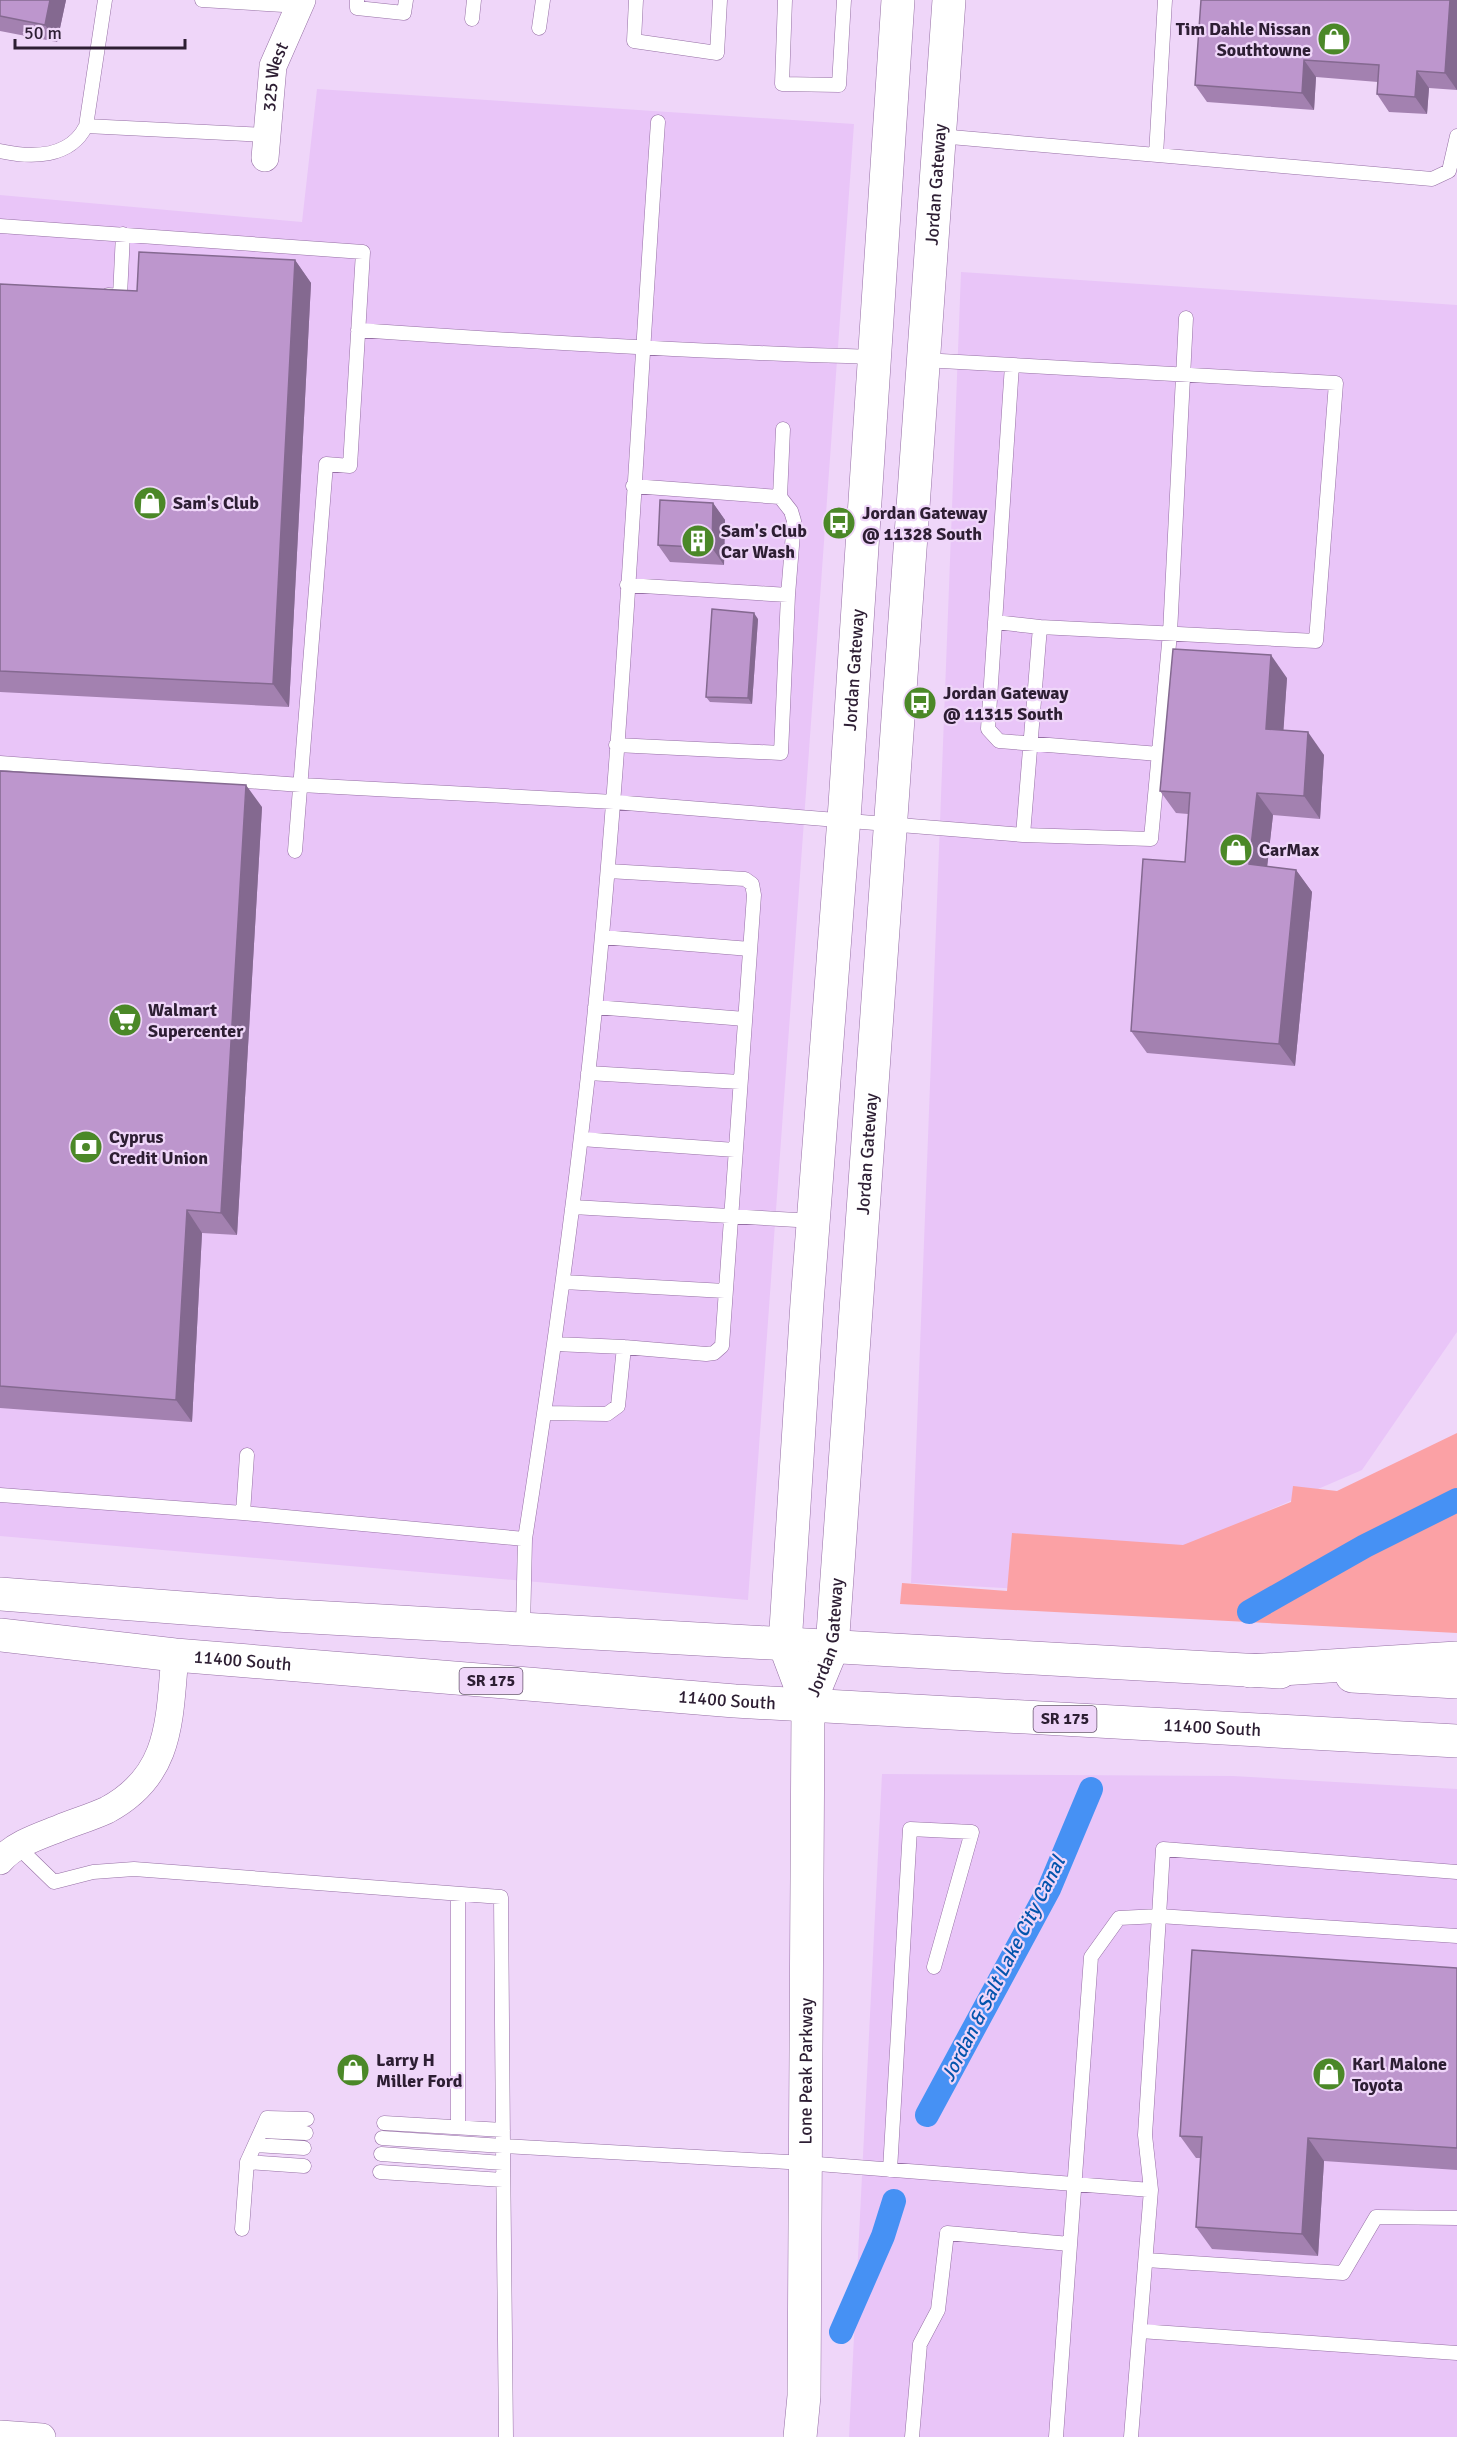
<svg xmlns="http://www.w3.org/2000/svg" width="1457" height="2437" viewBox="0 0 1457 2437" font-family="Signika,sans-serif">
<rect width="100%" height="100%" fill="#efd6f9"/>
<path fill="#e9c5f8" d="M317,89L854,124L748,1600L0,1536V195L302,222Z
M961,272L1457,305V1332L1362,1470L1080,1592L911,1583Z
M882,1774L1233,1776L1457,1789V2437H849Z"/>
<path fill="#fba1a5" d="M1457,1433V1633L900,1604L902,1583L1007,1591L1012,1533L1183,1545L1291,1502L1293,1486L1337,1491Z"/>
<g fill="none" stroke-linecap="round" stroke-linejoin="round">
<path stroke="#4691f4" stroke-width="24" d="M1249,1612L1365,1546L1457,1500
M927,2115L1049,1889L1091,1789
M841,2332L883,2236L894,2201"/>
<defs>
<path id="service" d="M202,0L300,6
M357,0V8L404,13L406,0
M636,0L634,41L717,53L720,0
M785,0L782,84L839,85L844,0
M472,19L474,0
M539,28L543,0
M86,126L105,0
M939,136L1432,179L1449,171L1457,136
M0,151C32,158 70,158 86,126L267,135
M1156,155L1165,0
M0,226L363,252L350,466L326,464L295,851
M108,295L120,296L123,234
M358,330C530,342 701,352 873,357
M923,360L1336,383L1316,641L1040,627L1023,835
M1012,365L988,729L999,741L1159,754
M633,486L780,497L783,429
M780,497L791,511L794,521L788,595
M995,622L1040,627
M616,745L781,753L788,595L627,585
M0,763L301,785L614,802L1023,835L1151,839L1170,633L1186,318
M608,871L745,879L752,884L754,895L722,1346L714,1353L706,1354L624,1347
M602,937L750,949
M595,1007L745,1019
M588,1073L740,1082
M581,1139L735,1150
M573,1207L814,1221
M564,1282L725,1291
M544,1413L607,1414L618,1406L624,1347L555,1344
M247,1455L243,1513L525,1539L523,1628
M0,1495L243,1513
M525,1539C554,1353 580,1166 598,979C625,694 638,408 658,122
M18,1847L54,1882L93,1872L134,1869L501,1897L503,2146L805,2163L1151,2190L1131,2437
M384,2123L503,2130
M458,2127V1894
M261,2131L306,2133
M382,2138L503,2146L506,2437
M255,2145L304,2148
M381,2154L503,2163
M247,2162L267,2118L307,2119
M890,2170L910,1829L972,1832L934,1967
M380,2172L503,2180
M1151,2190L1145,2135L1159,1916L1457,1936
M242,2229L247,2162L304,2166
M1146,2260L1343,2273L1376,2217L1457,2218
M1140,2331L1457,2353
M912,2437L920,2344L938,2310L947,2233L1070,2244
M1056,2437L1091,1957L1119,1918L1159,1916L1163,1849L1457,1872"/>
<g id="minor">
<path id="s1" d="M265,158L273,66L302,0"/>
<path d="M0,1861C14,1844 40,1836 60,1828C75,1822 92,1817 107,1810C172,1775 169,1720 175,1655"/>
<path d="M0,2434L42,2437"/>
</g>
<g id="secondary">
<path id="s2" d="M808,1706L832,1648L949,0"/>
<path id="s3" d="M800,2437L804,2396L808,1706L785,1645L807,1303L845,805L898,0"/>
</g>
<g id="primary">
<path d="M0,1594L276,1615L1280,1672"/>
<path id="s4" d="M0,1635L175,1655L735,1701L1457,1741"/>
<path d="M1352,1676L1457,1682"/>
</g>
<path id="motorway" d="M1250,1671L1457,1658"/>
</defs>
<use href="#service" stroke="#956fa4" stroke-width="15"/>
<use href="#minor" stroke="#956fa4" stroke-width="28"/>
<use href="#secondary" stroke="#956fa4" stroke-width="34"/>
<use href="#primary" stroke="#956fa4" stroke-width="34"/>
<use href="#motorway" stroke="#956fa4" stroke-width="34"/>
<use href="#service" stroke="#fff" stroke-width="14"/>
<use href="#minor" stroke="#fff" stroke-width="27"/>
<use href="#secondary" stroke="#fff" stroke-width="33"/>
<use href="#primary" stroke="#fff" stroke-width="33"/>
<use href="#motorway" stroke="#fff" stroke-width="33"/>
</g>
<path fill="#a381b0" d="M0,0H66L57,42L0,31Z
M1457,0V90L1429,88L1427,114L1389,112L1377,94L1378,82L1316,77L1314,110L1207,102L1195,85Z
M295,260L311,283L289,707L0,692V284L137,291Z
M713,503L725,520L724,565L670,562L658,545Z
M758,619L752,704L710,702L706,697Z
M1287,678L1283,731L1324,755L1320,819L1273,815L1267,866L1296,870L1312,892L1295,1066L1147,1053L1131,1031L1185,862L1188,814L1176,813L1160,791Z
M0,771L262,807L237,1235L202,1233L192,1422L0,1408Z
M1457,1968V2170L1324,2161L1318,2256L1212,2249L1196,2227L1201,2158H1196L1180,2136Z"/>
<path fill="#846990" d="M50,0H66L57,42L45,25Z
M1450,0H1457V90L1445,73Z
M1304,60L1316,77L1314,110L1302,93Z
M1417,71L1429,88L1427,114L1415,97Z
M295,260L311,283L289,707L273,684Z
M713,503L725,520L724,565L712,548Z
M754,613L758,619L752,704L748,698Z
M1271,655L1287,678L1282,752L1266,729Z
M1308,732L1324,755L1320,819L1304,796Z
M246,785L262,807L237,1235L221,1213Z
M1257,793L1273,815L1265,886L1249,864Z
M1296,870L1312,892L1295,1066L1279,1044Z
M187,1210L202,1233L192,1422L176,1400Z
M1308,2138L1324,2161L1318,2256L1302,2234Z"/>
<path fill="#bd96cd" stroke="#846990" stroke-width="1.5" d="M0,0H50L45,25L0,16Z
M1201,0H1450L1445,73L1417,71L1415,97L1377,94L1379,65L1304,60L1302,93L1195,85Z
M139,252L295,260L273,684L0,671V284L137,291Z
M660,500L713,503L712,548L658,545Z
M712,609L754,613L748,698L706,697Z
M1173,649L1271,655L1266,729L1308,732L1304,796L1257,793L1249,864L1296,870L1279,1044L1131,1031L1143,859L1185,862L1190,793L1160,791Z
M0,771L246,785L221,1213L187,1210L176,1400L0,1386Z
M1192,1950L1457,1968V2148L1308,2138L1302,2234L1196,2227L1202,2137L1180,2136Z"/>
<defs>
<symbol id="shop-disc" viewBox="-11 -11 22 22"><circle r="9.5" fill="#4b8828" stroke="#efd6f9"/><path d="M-5-2.5h2.3a2.7 3.5 0 0 1 5.4 0H5L5.5 6h-11ZM-1.5-2.5h3a1.5 2.3 0 0 0-3 0Z" fill="#fff"/></symbol>
<symbol id="bus-disc" viewBox="-11 -11 22 22"><circle r="9.5" fill="#4b8828" stroke="#efd6f9"/><path d="M-5-6H5V4H4V6H2V4H-2V6H-4V4H-5ZM-3.5-4V0h7V-4ZM-3.5 1.2v1.5H-2V1.2ZM2 1.2v1.5H3.5V1.2Z" fill="#fff"/></symbol>
<symbol id="building-disc" viewBox="-11 -11 22 22"><circle r="9.5" fill="#4b8828" stroke="#efd6f9"/><path d="M-4-6H4V6H1V3H-1V6H-4ZM-2.5-4.3h1.7v1.8h-1.7ZM.8-4.3h1.7v1.8H.8ZM-2.5-1h1.7V.8h-1.7ZM.8-1h1.7V.8H.8Z" fill="#fff"/></symbol>
<symbol id="supermarket-disc" viewBox="-11 -11 22 22"><circle r="9.5" fill="#4b8828" stroke="#efd6f9"/><path d="M-6-5.5h2.5l.6 2H6L4.5 2H-2.5L-4.4-4H-6ZM-1.5 3.2a1.3 1.3 0 1 0 .1 0ZM3 3.2a1.3 1.3 0 1 0 .1 0Z" fill="#fff"/></symbol>
<symbol id="bank-disc" viewBox="-11 -11 22 22"><circle r="9.5" fill="#4b8828" stroke="#efd6f9"/><path d="M-6-4H6V4H-6ZM0-2.3a2.3 2.3 0 1 0 0 4.6a2.3 2.3 0 1 0 0-4.6Z" fill="#fff"/></symbol>
</defs>
<g fill-rule="evenodd">
<use href="#shop-disc" x="1315" y="20" width="38" height="38"/>
<use href="#shop-disc" x="131" y="484" width="38" height="38"/>
<use href="#bus-disc" x="820" y="504" width="38" height="38"/>
<use href="#building-disc" x="679" y="522" width="38" height="38"/>
<use href="#bus-disc" x="901" y="684" width="38" height="38"/>
<use href="#shop-disc" x="1217" y="831" width="38" height="38"/>
<use href="#supermarket-disc" x="106" y="1001" width="38" height="38"/>
<use href="#bank-disc" x="67" y="1128" width="38" height="38"/>
<use href="#shop-disc" x="334" y="2051" width="38" height="38"/>
<use href="#shop-disc" x="1310" y="2055" width="38" height="38"/>
</g>
<g text-anchor="middle" dominant-baseline="central" stroke-width="4.5" stroke-linejoin="round" paint-order="stroke">
<g fill="#efd6f9" stroke="#67556e" stroke-width="1.5">
<rect x="459.5" y="1668" width="63" height="26" rx="4.5"/>
<rect x="1033.5" y="1706" width="63" height="26" rx="4.5"/>
</g>
<g font-size="16" font-weight="bold" fill="#2d1e33">
<text x="491" y="1681">SR 175</text>
<text x="1065" y="1719">SR 175</text>
</g>
<g font-size="18" font-weight="bold" fill="#2d1e33" stroke="#efd6f9" text-anchor="start">
<text x="1311" y="29" text-anchor="end">Tim Dahle Nissan<tspan x="1311" dy="21">Southtowne</tspan></text>
<text x="173" y="503">Sam's Club</text>
<text x="862" y="513">Jordan Gateway<tspan x="862" dy="21">@ 11328 South</tspan></text>
<text x="721" y="531">Sam's Club<tspan x="721" dy="21">Car Wash</tspan></text>
<text x="943" y="693">Jordan Gateway<tspan x="943" dy="21">@ 11315 South</tspan></text>
<text x="1259" y="850">CarMax</text>
<text x="148" y="1010">Walmart<tspan x="148" dy="21">Supercenter</tspan></text>
<text x="109" y="1137">Cyprus<tspan x="109" dy="21">Credit Union</tspan></text>
<text x="376" y="2060">Larry H<tspan x="376" dy="21">Miller Ford</tspan></text>
<text x="1352" y="2064">Karl Malone<tspan x="1352" dy="21">Toyota</tspan></text>
</g>
<g font-size="18" fill="#2d1e33" stroke="#efd6f9">
<text stroke="none"><textPath href="#s1" startOffset="82">325 West</textPath></text>
<text stroke="none"><textPath href="#s2" startOffset="1530">Jordan Gateway</textPath></text>
<text stroke="none"><textPath href="#s3" startOffset="1774">Jordan Gateway</textPath></text>
<text stroke="none"><textPath href="#s2" startOffset="558">Jordan Gateway</textPath></text>
<text stroke="none"><textPath href="#s2" startOffset="72">Jordan Gateway</textPath></text>
<text stroke="none"><textPath href="#s4" startOffset="244">11400 South</textPath></text>
<text stroke="none"><textPath href="#s4" startOffset="730">11400 South</textPath></text>
<text stroke="none"><textPath href="#s4" startOffset="1216">11400 South</textPath></text>
<text stroke="none"><textPath href="#s3" startOffset="366">Lone Peak Parkway</textPath></text>
</g>
<g font-size="20" font-style="italic" fill="#0354ac" stroke="#efd6f9">
<text transform="translate(1003 1969) rotate(-63)">Jordan &amp; Salt Lake City Canal</text>
</g>
</g>
<path d="M15 39v9h170v-9" fill="none" stroke="#2d1e33" stroke-width="3"/>
<text x="24" y="39" font-size="18" fill="#2d1e33" stroke="#efd6f9" stroke-width="4.5" paint-order="stroke">50 m</text>
</svg>
